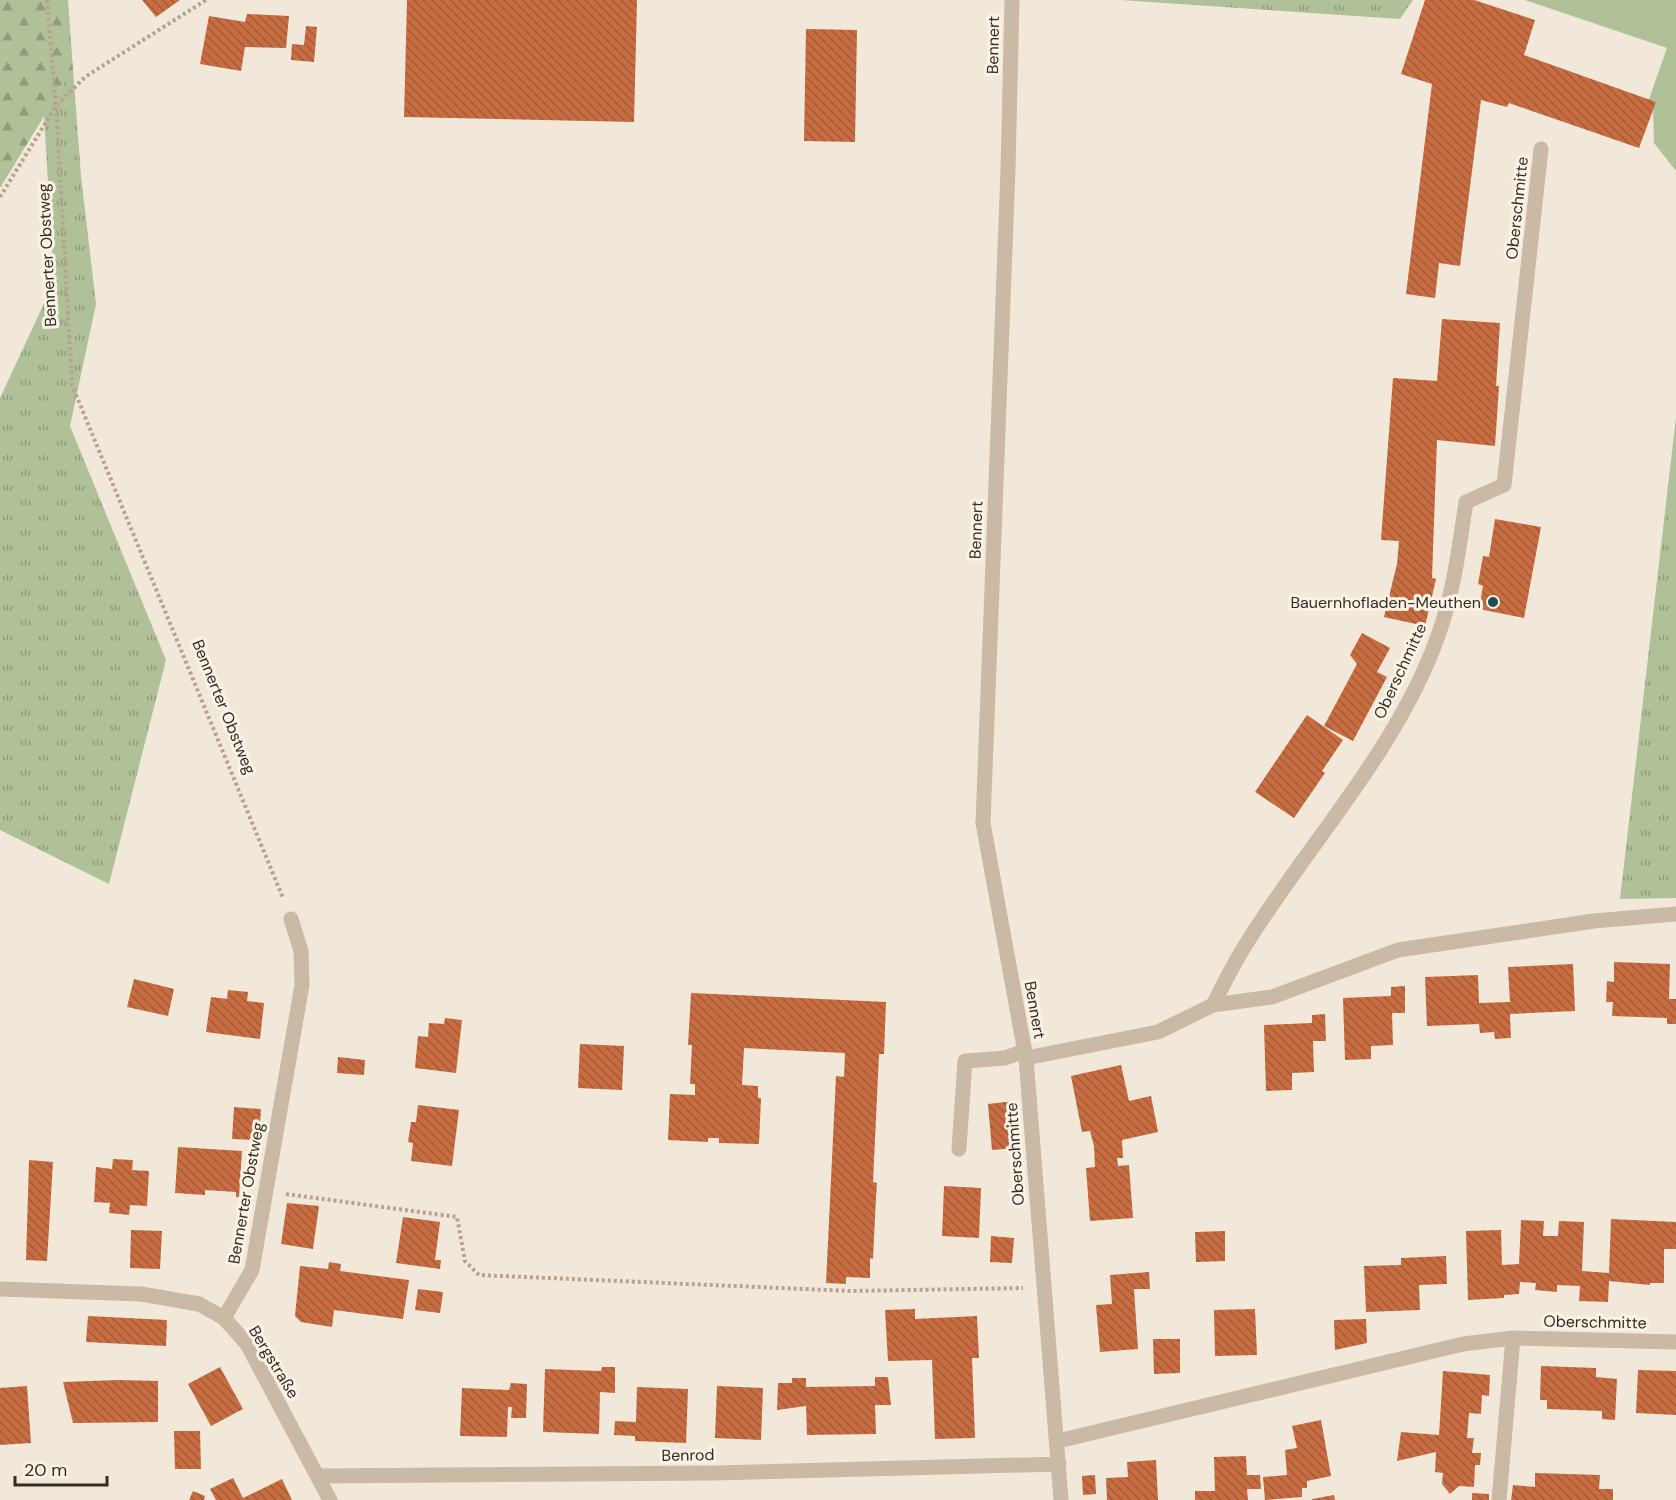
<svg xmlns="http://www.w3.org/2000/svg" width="1676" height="1500" viewBox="0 0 1676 1500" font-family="'DM Sans',sans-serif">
<defs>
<pattern id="grass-tufts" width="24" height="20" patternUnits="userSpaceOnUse" patternTransform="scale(1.5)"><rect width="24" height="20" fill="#b0c199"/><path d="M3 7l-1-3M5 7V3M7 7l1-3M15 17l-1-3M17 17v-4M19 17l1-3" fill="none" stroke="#909d7d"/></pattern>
<pattern id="forest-firs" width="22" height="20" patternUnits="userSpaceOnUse" patternTransform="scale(1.5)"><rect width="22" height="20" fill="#b0c199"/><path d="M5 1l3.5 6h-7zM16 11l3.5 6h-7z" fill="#909d7d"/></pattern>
<pattern id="building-back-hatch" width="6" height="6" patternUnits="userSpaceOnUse" patternTransform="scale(1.5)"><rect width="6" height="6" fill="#c86d41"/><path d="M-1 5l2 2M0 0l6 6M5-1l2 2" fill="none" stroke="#a35a36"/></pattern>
</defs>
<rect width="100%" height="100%" fill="#f2e8d9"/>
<path fill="url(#grass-tufts)" d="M1120,0H1413L1400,19Z
M73,69L81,176L96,304L70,426L166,660L109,884L0,830V398L54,282L44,116Z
M1676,417V898L1620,899Z"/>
<path fill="url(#forest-firs)" d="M0,0H68L73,69L0,188Z"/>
<path fill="#b0c199" d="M1525,0H1676V171L1654,143L1653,104L1648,102L1667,48Z"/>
<path fill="url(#building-back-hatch)" d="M142,0H180L156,17Z
M407,0H637L634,122L404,117Z
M1425,0H1474L1535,20L1524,55L1656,102L1639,148L1509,103L1507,107L1481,100L1460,266L1439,263L1435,298L1406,294L1432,84L1401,74Z
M247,14L289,16L286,48L245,47L241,71L200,64L209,16L245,22Z
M306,26L317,27L314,62L291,60L292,44L304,45Z
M806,29L857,30L855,142L804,141Z
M1442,319L1500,323L1496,386H1499L1495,446L1437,440L1432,578L1436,579L1425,626L1384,617L1397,564L1399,541L1381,540L1393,378L1437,381Z
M1495,519L1541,527L1524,618L1479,609L1483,586L1478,584L1483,556L1489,557Z
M1362,633L1390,648L1377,672L1387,677L1353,741L1324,726L1357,664L1350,655Z
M1307,715L1343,740L1322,771L1325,773L1294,818L1255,792Z
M1614,962L1670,964L1669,999H1676V1024H1667V1018L1612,1016L1613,1002H1606L1607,981L1614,982Z
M1573,964L1575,1011L1510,1014L1511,1038L1495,1039L1494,1032L1480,1033L1479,1024L1427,1026L1425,977L1478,975L1479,1003L1510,1002L1508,967Z
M134,979L174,989L168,1016L127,1007Z
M1405,986V1013H1392L1393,1045L1371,1046V1059L1345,1060L1343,998L1391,996V987Z
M228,990L248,992L247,1001L264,1003L260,1039L206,1032L211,997L227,999Z
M691,993L886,1002L884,1054H879L873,1182L877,1183L876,1197L873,1259L870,1258V1278L846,1277V1284L826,1283L836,1076L844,1077L845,1053L744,1048L742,1085L758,1086V1098H761L759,1144L719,1143V1138H708V1142L668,1140L670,1094L695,1095V1084H690L692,1045H688Z
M1325,1014L1326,1041H1313L1314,1072L1292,1073V1090L1266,1091L1264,1025L1312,1023V1015Z
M445,1018L462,1020L456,1073L415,1068L418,1036L428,1037L429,1023L444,1024Z
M580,1044L624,1046L622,1090L578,1088Z
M338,1057L365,1060L364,1075L337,1073Z
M1121,1065L1129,1101L1151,1096L1158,1132L1122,1140L1123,1158H1117L1118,1166L1129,1165L1133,1218L1090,1221L1086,1168L1095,1167L1094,1146L1090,1131L1082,1132L1071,1076Z
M1015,1101L1019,1148L992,1150L988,1104Z
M418,1105L459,1110L452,1166L411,1161L413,1143L408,1142L411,1122H416Z
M234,1107L261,1109L259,1140L232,1139Z
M178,1147L242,1151L239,1197H236V1192L205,1190V1195L175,1193Z
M113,1159L133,1160L132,1170L149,1171L147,1206L130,1205L129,1215L109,1213L110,1203L94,1202L96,1167L112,1169Z
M29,1160L53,1162L47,1261L26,1260Z
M944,1186L981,1188L979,1238L942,1236Z
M287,1203L319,1206L313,1249L281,1244Z
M403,1217L440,1222L435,1260H441L440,1269L396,1263Z
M1611,1219L1676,1222V1249H1664V1283H1650V1285L1609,1281L1608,1302L1579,1301L1580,1286L1557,1285V1292L1535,1290L1536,1283L1520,1282L1519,1294L1504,1295V1298L1468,1300L1466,1231L1501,1230L1502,1265L1519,1264L1521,1220L1544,1221L1543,1236H1558L1559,1221L1584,1222L1582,1271L1609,1273Z
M131,1230L162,1231L160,1269L130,1268Z
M1225,1231V1261L1196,1262L1195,1232Z
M991,1236L1014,1238L1012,1263L990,1262Z
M1446,1256L1447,1284L1419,1285L1420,1310L1366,1312L1364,1266L1401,1265V1258Z
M329,1262L341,1264L340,1271L409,1280L403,1319L334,1310L332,1327L301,1322L295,1316L300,1266L328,1269Z
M1149,1272L1150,1289H1134L1138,1349L1100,1352L1096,1305L1112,1304L1110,1275Z
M418,1289L443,1292L440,1313L415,1310Z
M915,1309V1319L977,1316L979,1358H972L975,1438L935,1439L932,1360L888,1361L885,1310Z
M1255,1309L1257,1355L1215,1356L1214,1310Z
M88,1316L167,1320L166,1346L86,1342Z
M1366,1319L1367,1343L1335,1350L1334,1320Z
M1153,1339H1180V1373L1154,1374Z
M1541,1366L1596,1368V1377L1617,1379L1615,1420L1602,1419V1411L1547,1409V1400H1540Z
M220,1367L243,1409L211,1426L188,1384Z
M602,1367H615V1393L600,1392L599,1434L543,1432L545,1369L601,1371Z
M1638,1370L1676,1371V1415L1636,1413Z
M1443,1371L1490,1375L1489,1396L1482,1395L1481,1414L1469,1413L1467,1438H1474L1472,1453H1481L1480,1465H1475L1474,1487L1459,1486L1450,1494L1442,1484L1443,1473L1435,1472L1436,1452L1397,1461L1401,1432L1439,1435Z
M875,1377H888L891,1405H875L876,1434L807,1435L806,1406L777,1410L778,1383H792V1378H806V1387L875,1386Z
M118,1380L158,1381V1422L73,1423L63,1382Z
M511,1383L527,1384L526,1418H511L512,1407H508L507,1437L460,1436L462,1388L509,1390Z
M27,1386L31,1443L0,1445V1388Z
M717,1386L763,1388L761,1440L715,1438Z
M637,1387L688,1389L686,1443L635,1441V1436L614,1435L615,1421L636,1422Z
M1321,1420L1331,1476L1307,1481V1488H1302V1497L1265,1500L1263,1477L1287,1475L1285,1450L1297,1448L1292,1426Z
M174,1431H200L201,1469H175Z
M1246,1456L1247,1475H1260L1261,1489H1247L1248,1500H1195V1491H1215L1214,1457Z
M1156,1460L1158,1500H1107L1106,1478L1128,1477L1127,1462Z
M1535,1473L1600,1475L1599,1489H1613V1500H1511L1513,1485L1535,1487Z
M1095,1475L1096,1494L1083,1495L1082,1476Z
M233,1478L243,1498L282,1479L292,1500H216L210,1489Z
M193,1491L205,1496L204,1500H189Z
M1472,1493L1489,1494V1500H1472Z
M1334,1495L1335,1500H1312V1499Z"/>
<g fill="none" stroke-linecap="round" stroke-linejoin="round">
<path stroke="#b6a38f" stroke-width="4" stroke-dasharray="3 3" stroke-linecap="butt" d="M47,0L56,106L72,385L283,898
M0,197L56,106L85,77L206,0
M286,1194L457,1217L465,1261L479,1275L851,1291L1023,1288"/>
<path stroke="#cab9a5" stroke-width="15" d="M983,823L1008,170L1012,0
M959,1149L965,1061L1005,1058L1024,1051"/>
<path stroke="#cab9a5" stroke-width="15" d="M983,823L1026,1058L1061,1500
M1213,1005C1224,983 1235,961 1248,941C1312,839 1397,750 1438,636C1454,592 1459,547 1466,502L1504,485L1541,149
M1026,1058L1158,1032L1213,1005L1272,997L1398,950L1594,921L1676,914
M224,1318L252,1270L302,985L301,951L291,919
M1058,1441L1463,1344L1513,1338L1676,1342
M318,1476L716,1473L1059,1464
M1499,1500L1513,1338"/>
<path stroke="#cab9a5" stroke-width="15" d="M0,1289L141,1294L199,1304L224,1318L247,1344L330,1500"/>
</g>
<circle fill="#1b4e57" stroke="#f9f2e5" stroke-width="2" cx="1493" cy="602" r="6"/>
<g text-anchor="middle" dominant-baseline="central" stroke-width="6" stroke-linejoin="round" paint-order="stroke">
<g font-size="16" fill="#352c26" stroke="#f9f2e5">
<text transform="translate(993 45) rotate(-89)">Bennert</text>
<text transform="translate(1517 208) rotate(-84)">Oberschmitte</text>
<text transform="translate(47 255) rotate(-93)">Bennerter Obstweg</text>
<text transform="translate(976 530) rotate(-88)">Bennert</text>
<text transform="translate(1400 671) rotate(-65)">Oberschmitte</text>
<text transform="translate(224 707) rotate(68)">Bennerter Obstweg</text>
<text transform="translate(1035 1010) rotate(80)">Bennert</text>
<text transform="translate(1015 1154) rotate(-94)">Oberschmitte</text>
<text transform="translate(246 1193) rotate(-80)">Bennerter Obstweg</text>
<text transform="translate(1595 1322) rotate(1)">Oberschmitte</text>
<text transform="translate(274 1362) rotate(59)">Bergstraße</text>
<text transform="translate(688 1455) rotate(-1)">Benrod</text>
</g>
<g font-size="16" fill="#352c26" stroke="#f9f2e5" text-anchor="end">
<text x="1481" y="602">Bauernhofladen-Meuthen</text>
</g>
</g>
<path d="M15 1476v9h92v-9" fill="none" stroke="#352c26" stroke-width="3"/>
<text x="24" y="1476" font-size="18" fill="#352c26" stroke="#f9f2e5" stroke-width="4.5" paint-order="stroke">20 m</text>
</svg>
